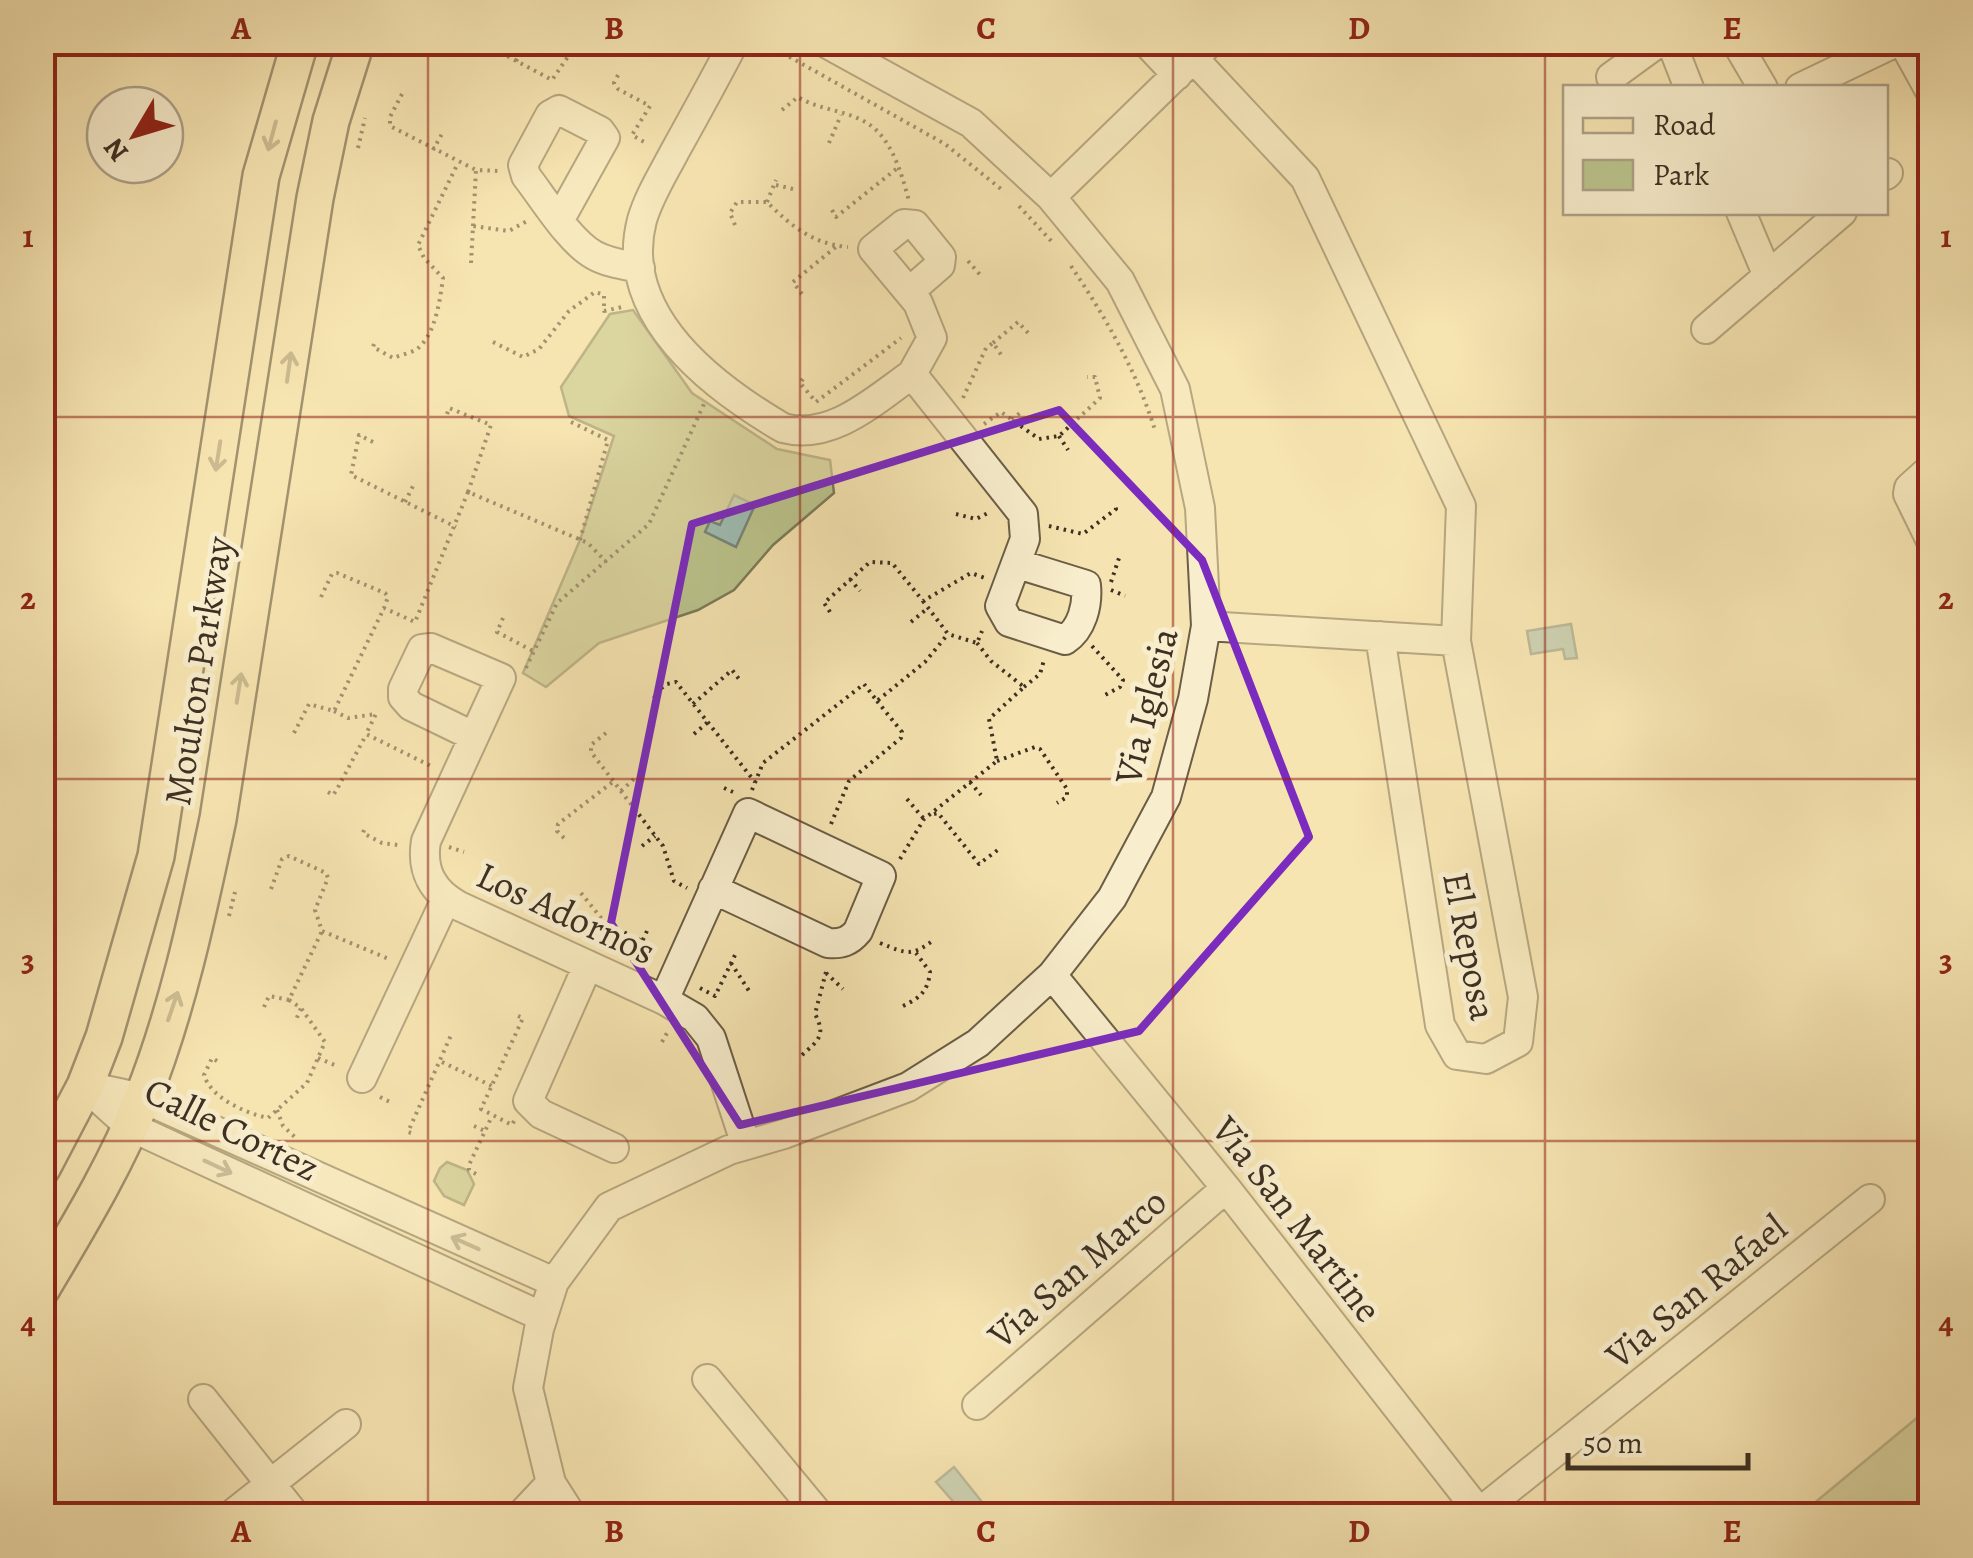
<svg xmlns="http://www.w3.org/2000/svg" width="1973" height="1558" viewBox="0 0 1973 1558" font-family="Alegreya,serif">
<rect width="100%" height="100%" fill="#f5e4b1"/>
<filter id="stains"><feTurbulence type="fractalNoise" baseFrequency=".002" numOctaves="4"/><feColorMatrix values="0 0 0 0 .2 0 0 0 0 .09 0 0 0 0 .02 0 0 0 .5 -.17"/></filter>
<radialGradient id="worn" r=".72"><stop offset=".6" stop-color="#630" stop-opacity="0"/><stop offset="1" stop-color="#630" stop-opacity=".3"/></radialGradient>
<path fill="#bbc48d" stroke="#7c7a58" stroke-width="2.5" d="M633,310L692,393L777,449L830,460L834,493L773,545L734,590L698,610L599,643L546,687L523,673L580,540L614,436L569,416L561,387L610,314Z
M447,1162L467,1170L474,1184L464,1205L444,1196L434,1181L440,1168Z
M1930,1407V1515H1800Z"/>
<path fill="#9ebdb3" stroke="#778579" stroke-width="2.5" d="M734,495L755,505L736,547L705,532L710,521L720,525Z
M1571,624L1577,658L1565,659L1563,649L1531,654L1527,631Z
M954,1467L982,1502L965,1515H950L957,1506L936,1482Z"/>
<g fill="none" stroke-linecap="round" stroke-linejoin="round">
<defs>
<path id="minor" d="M734,42C715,79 695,115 675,151C663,174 649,196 642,220C617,315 713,387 783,428C832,441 875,400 912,374
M1146,42L1177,75
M1671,42L1689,88
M1736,42L1763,88
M1903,42L1930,91
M1194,59L1305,178L1461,506L1456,641L1523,997L1518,1042L1486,1059L1457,1055L1440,1025L1380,636
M1611,77L1659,42
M1800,88L1896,42
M1886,175L1888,173
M1051,197L1210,42
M1741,212L1768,276
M560,219L605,138L600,131L559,110L550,115L523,165L526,176C544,199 569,241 594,255C608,263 625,265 640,268
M909,292L940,265L941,257L915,225L904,224L873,249L918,303L932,338L912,374L1023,514L1025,539L1000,606L1009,622L1065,640C1082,629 1088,605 1086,585L1018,564
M1706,329L1842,212
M1930,469L1909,488L1908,494L1930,539
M1206,626L1456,641
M473,736L411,706L403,697V689L422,649L431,648L501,678L426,841C421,871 433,892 459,906L664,1000L695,1018L711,1038L746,1145
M588,965L528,1101L541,1114L614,1148
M1052,975L1226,1188L1479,1512
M664,1000L748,813L881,876L858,931C849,942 841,944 828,943L713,889
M362,1078L446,899
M85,1086L129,1126L543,1317
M86,1086L142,1098L554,1282
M707,1379L820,1516
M203,1399L296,1516
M977,1405L1226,1188
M230,1516L346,1424
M520,1516L551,1483
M572,1516L551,1483L528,1388L539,1329L554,1282L609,1207L729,1150L784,1134L908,1087L978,1043L1052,975L1112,898L1166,797L1193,699L1206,626L1200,508L1175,389L1120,281L1051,197L971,123L824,42
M1475,1516L1870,1199"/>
<path id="major" d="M42,1168L85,1086L104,1037L156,856L261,176L300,42
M42,1288C78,1227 116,1165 142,1099C178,1009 198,913 218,819L315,198L331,121L356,42"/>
</defs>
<use href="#minor" stroke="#6b5d46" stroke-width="32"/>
<use href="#major" stroke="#3d3023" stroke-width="40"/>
<path stroke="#3d3023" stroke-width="4" stroke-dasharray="2.5 5" stroke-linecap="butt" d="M481,42L552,80L578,42
M688,42L701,50
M763,42L945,144L1001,189
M516,61L525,43
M618,75L614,83L618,89L650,106L632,135L646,143
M402,94L390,117V126L476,170
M782,110L798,97C819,110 846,110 867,123C892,138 902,175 909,201
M829,143L841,115
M358,148L365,118
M433,150L443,132
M776,185L793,189
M767,202L776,180
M1019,206L1053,243
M832,210L836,217L900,166
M735,225L730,213L737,202H767C791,226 813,244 848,247
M473,226L476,170L500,171
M968,261L982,277
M471,263L473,226L509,231L527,221
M1071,266C1106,318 1136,370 1155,430
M802,294L793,282L837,246
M493,342L523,357L539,349L569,311L595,292L604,295V311L622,307
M993,343L1018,322L1029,334
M374,344L373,347L393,358C400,355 411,353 417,349C436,334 440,299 443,278L424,258L418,245L458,163
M803,379L800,383L816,402L901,338
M963,398L986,348L993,343L1002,356
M447,414L449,408L491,425L468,492
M1012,420L1022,411
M571,422L608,440L580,540
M984,424L1001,412L1039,439L1059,436L1100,398L1095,377H1087
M1059,436L1068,450
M373,442L359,435L351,475L456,527
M405,502L414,484
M956,514L976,519L988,513
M1049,526L1083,534L1116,509L1115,507
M850,579L860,591
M1111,582L1119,558
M1111,590L1125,596
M321,597L332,574L337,573L385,593L388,597L384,608
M923,601L948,634L977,643L982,631
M830,612L824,603L870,562L892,563L923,601L971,573L985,578
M503,618L497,632L533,651
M911,622L928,608
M1092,646L1123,680L1120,687L1103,696
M526,668L557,603L649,524L704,404
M1024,687L1040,674L1044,660
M655,697L652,695L667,684L676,682L755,782
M693,704L732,670L739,679
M334,711L348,718L376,714L366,734L433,767
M294,733L309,704L334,711L384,608L415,622L468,492L588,543L606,562
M606,733L591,745V752L663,846L674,881L687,888
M694,734L708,722
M997,761L1035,747L1040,749L1067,789V797L1057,803
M970,782L981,795
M724,788L733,792
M752,790L763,763L864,684L877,701L925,662L948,634
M621,791L635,778
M328,792L333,795L336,791L366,735
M907,799L924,819
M934,814L938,813L979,864L999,849
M831,824L849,781L901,738L902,732L877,701
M364,830L363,833L382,843L398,845
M564,838L557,831L558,824L614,781
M642,846L655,836
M449,847L464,852
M900,859L924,819L997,761L989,719L1024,687L991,661L977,643
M271,889L282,859L289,856L326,873L328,878L315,910L322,931L389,959
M581,893L606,924L642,941
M229,916L235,892
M647,931L637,952L652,959
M880,943C908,954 911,957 935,939
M731,963L751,994
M826,973L843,989
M700,988L715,996L736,953
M289,1000L301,1008L295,1022
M903,1006C920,998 928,991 930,972L916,953
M264,1007L269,996L289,1000L322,931
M662,1042L667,1033
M802,1055C819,1040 826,1035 815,1014L827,968
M318,1058L337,1066
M217,1061L212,1058L204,1075C211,1098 245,1113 268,1118L307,1083L325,1042L301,1008
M442,1062L492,1086
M380,1097L390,1102
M277,1110L283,1126L296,1138
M514,1121L512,1125L481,1109L523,1018L518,1016
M474,1126L485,1131
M411,1133L408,1132L452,1033
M476,1174L469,1170V1165L492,1116"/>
<use href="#minor" stroke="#f8edcc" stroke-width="28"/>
<use href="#major" stroke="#f5e4b1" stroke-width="35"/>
</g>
<defs><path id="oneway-shaft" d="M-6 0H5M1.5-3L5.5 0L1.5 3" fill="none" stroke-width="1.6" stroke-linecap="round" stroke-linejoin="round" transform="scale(2.5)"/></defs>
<g stroke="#998a6a">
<use href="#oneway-shaft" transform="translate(272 136) rotate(105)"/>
<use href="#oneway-shaft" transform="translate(289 367) rotate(-82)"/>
<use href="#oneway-shaft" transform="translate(218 456) rotate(99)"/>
<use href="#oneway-shaft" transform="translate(239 688) rotate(-81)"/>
<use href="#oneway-shaft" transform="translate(173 1006) rotate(-71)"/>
</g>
<g stroke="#9a8e78">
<use href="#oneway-shaft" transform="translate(218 1167) rotate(25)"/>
<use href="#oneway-shaft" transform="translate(465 1243) rotate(-156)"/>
</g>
<path d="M0 0H1973V1558H0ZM1059,410L1202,560L1309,837L1139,1031L740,1125L611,923L692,524Z" fill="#f5e4b1" fill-opacity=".55" fill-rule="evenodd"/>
<path fill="none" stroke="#7b2cbf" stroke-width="8" stroke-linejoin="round" d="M1059,410L1202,560L1309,837L1139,1031L740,1125L611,923L692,524Z"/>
<path fill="none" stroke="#8f2418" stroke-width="2.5" stroke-opacity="0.55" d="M428,42V1516M800,42V1516M1173,42V1516M1545,42V1516M42,417H1930M42,779H1930M42,1141H1930"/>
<g text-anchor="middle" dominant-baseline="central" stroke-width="10" stroke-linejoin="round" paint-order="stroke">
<g font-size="38" fill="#3d3023" stroke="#f8edcc">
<text transform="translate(198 671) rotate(-81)">Moulton Parkway</text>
<text transform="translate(1146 706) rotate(-76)">Via Iglesia</text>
<text transform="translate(566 913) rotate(25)">Los Adornos</text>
<text transform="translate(1470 946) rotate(79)">El Reposa</text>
<text transform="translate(232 1129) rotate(26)">Calle Cortez</text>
<text transform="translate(1297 1219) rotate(52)">Via San Martine</text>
<text transform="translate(1077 1268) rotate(-41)">Via San Marco</text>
<text transform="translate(1696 1291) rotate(-39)">Via San Rafael</text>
</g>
</g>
<rect width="1973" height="1558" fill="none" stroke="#f5e4b1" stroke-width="110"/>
<rect x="1563" y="85" width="325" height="130" fill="#f8edcc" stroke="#ada188" stroke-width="2.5"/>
<rect x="1583" y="118" width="50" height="15" fill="#f5e4b1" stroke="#ada188" stroke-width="2.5"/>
<text x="1653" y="135" font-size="30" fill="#3d3023">Road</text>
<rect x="1583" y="160" width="50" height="30" fill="#bbc48d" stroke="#ada188" stroke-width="2.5"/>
<text x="1653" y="185" font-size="30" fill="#3d3023">Park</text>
<g transform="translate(135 135) rotate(232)"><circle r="48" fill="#f8edcc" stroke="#ada188" stroke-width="2.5"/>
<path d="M0-8L18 38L0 25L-18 38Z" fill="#8f2418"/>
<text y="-15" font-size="28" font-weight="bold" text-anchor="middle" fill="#3d3023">N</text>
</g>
<path d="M1568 1453v15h180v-15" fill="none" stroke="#3d3023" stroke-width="5"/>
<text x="1583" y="1453" font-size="30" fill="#3d3023" stroke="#f8edcc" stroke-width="8" paint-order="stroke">50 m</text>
<rect x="55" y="55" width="1863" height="1448" fill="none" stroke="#8f2418" stroke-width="4"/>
<g font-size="32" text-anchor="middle" font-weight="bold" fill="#8f2418">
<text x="241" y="39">A</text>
<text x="614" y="39">B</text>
<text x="986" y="39">C</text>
<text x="1359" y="39">D</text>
<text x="1732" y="39">E</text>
<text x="28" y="247">1</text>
<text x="1946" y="247">1</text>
<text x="28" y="609">2</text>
<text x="1946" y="609">2</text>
<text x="28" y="971">3</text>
<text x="1946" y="971">3</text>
<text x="28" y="1333">4</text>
<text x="1946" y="1333">4</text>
<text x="241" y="1542">A</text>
<text x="614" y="1542">B</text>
<text x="986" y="1542">C</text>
<text x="1359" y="1542">D</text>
<text x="1732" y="1542">E</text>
</g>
<rect width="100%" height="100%" filter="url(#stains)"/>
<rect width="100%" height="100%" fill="url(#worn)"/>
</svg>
